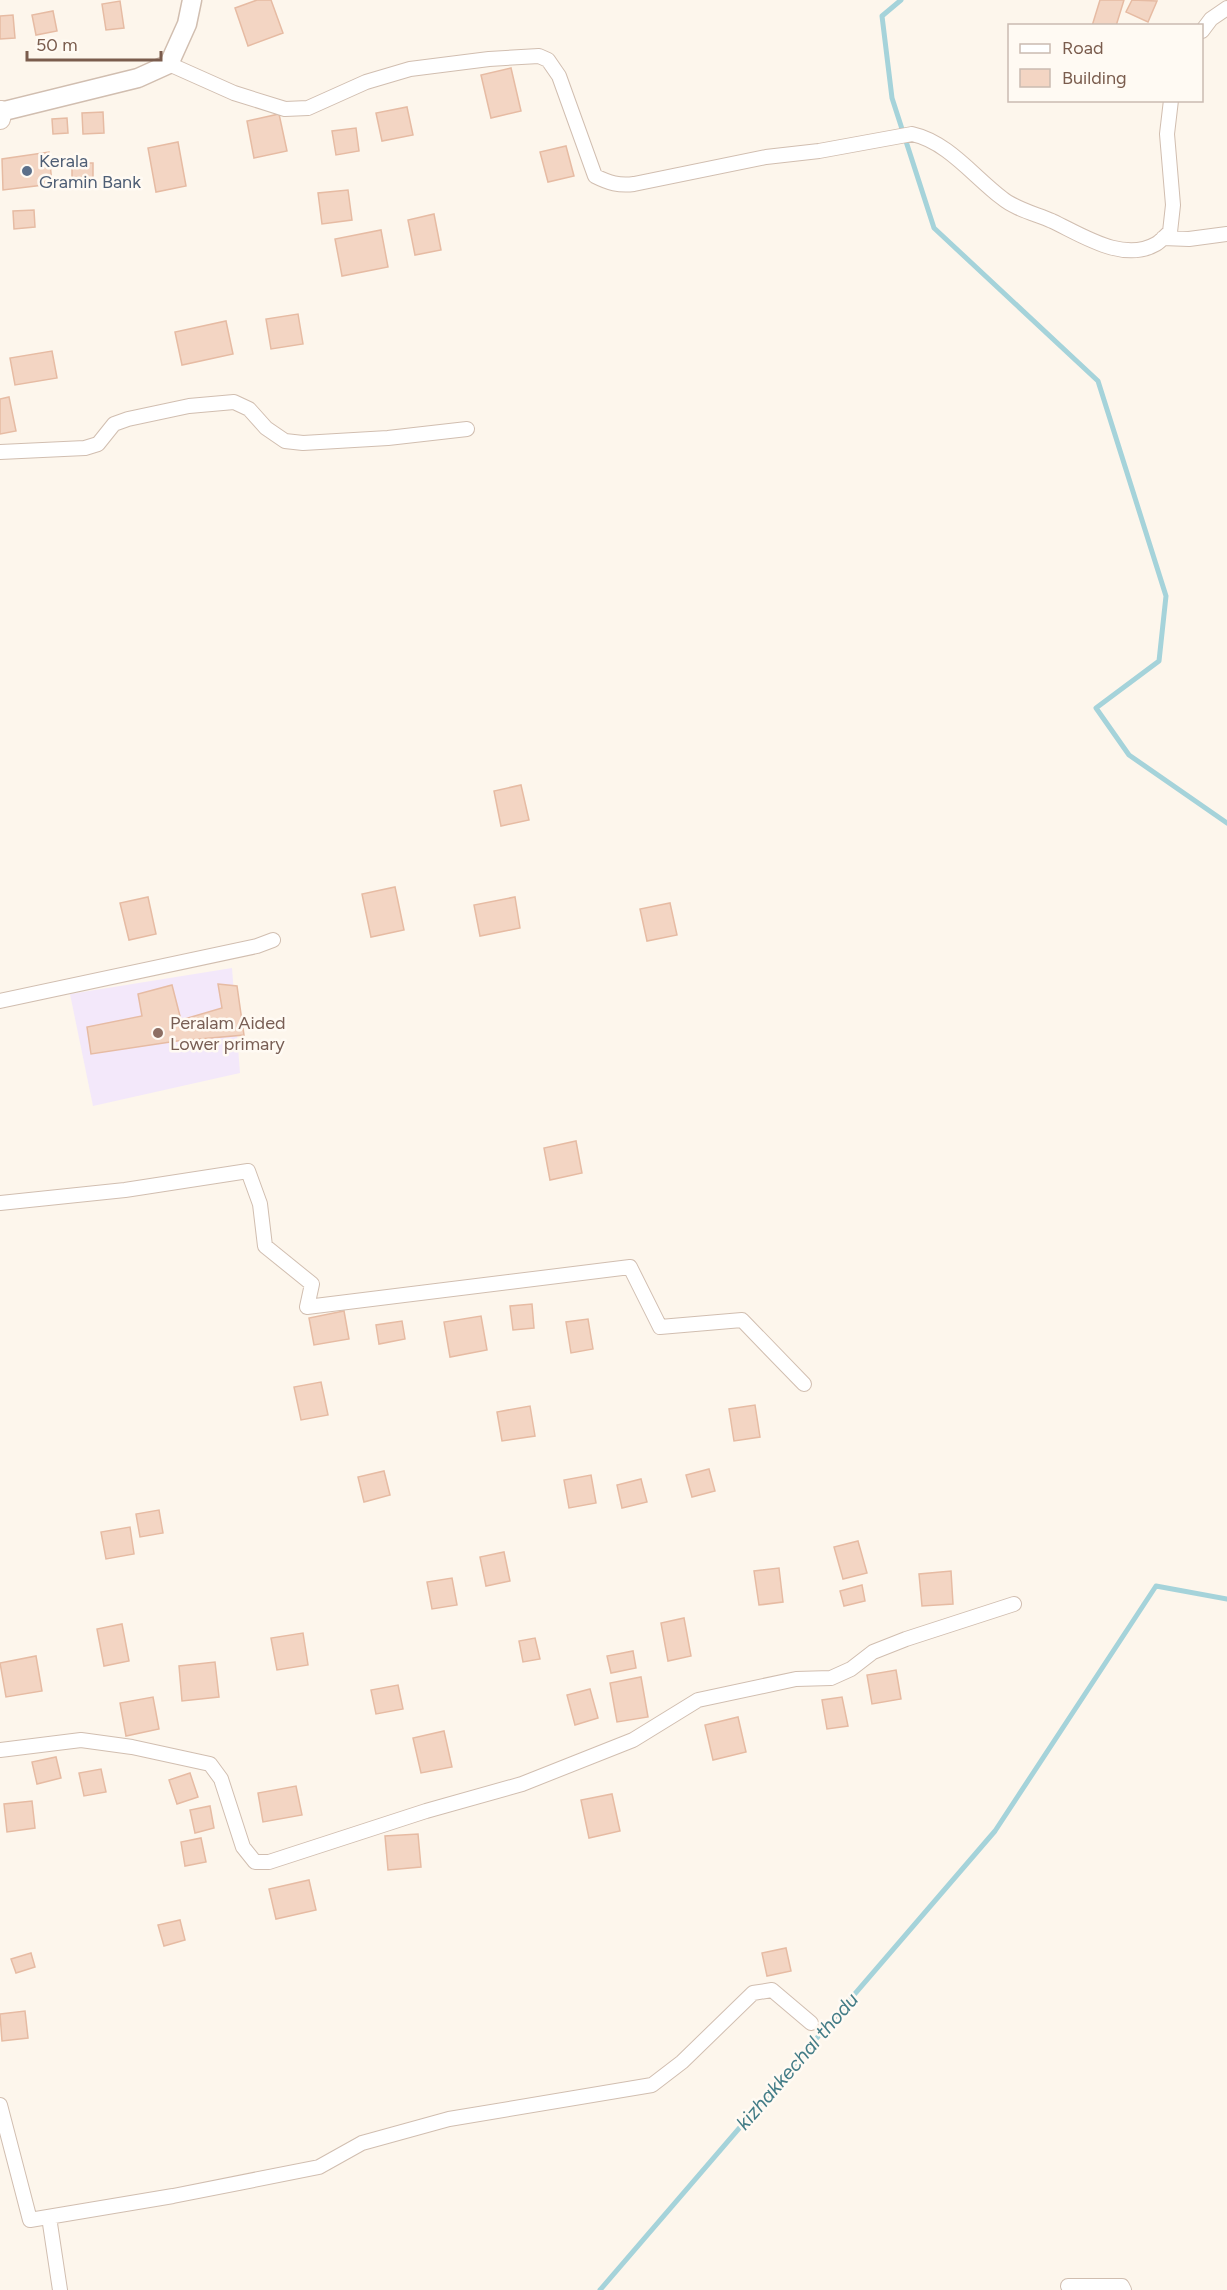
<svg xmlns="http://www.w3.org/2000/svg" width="1227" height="2290" viewBox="0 0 1227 2290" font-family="Figtree,sans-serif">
<rect width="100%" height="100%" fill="#fdf6ec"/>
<path fill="#f3e8fa" d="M232,968L240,1073L93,1106L70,994Z"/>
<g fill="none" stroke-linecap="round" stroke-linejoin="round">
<path stroke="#a5d3da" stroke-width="5" d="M901,0L882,16L892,98L934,228L1098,381L1166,596L1159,661L1096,708L1129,755L1227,823
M600,2290L995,1831L1156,1586L1227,1599"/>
</g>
<path fill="#f3d5c3" stroke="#e6bba3" stroke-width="1.5" d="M257,0H271L283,33L248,46L235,8Z
M1100,0H1124L1116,26H1092Z
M1132,0L1157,1L1148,22L1126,12Z
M120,1L124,28L106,30L102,4Z
M53,11L57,31L36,35L32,15Z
M13,15L15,38L0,39V16Z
M511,68L521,111L491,118L481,75Z
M407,107L413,135L382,141L376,113Z
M103,112L104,133L83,134L82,113Z
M279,114L287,151L254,158L247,121Z
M67,118L68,133L53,134L52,119Z
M356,128L359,151L336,155L332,131Z
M178,142L186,186L156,192L148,148Z
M566,146L574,176L548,182L540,152Z
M49,152L52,184L3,190L2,159Z
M72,163H93V187H72Z
M348,190L352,220L322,224L318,193Z
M34,210L35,227L14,229L13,211Z
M434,214L441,250L415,255L408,220Z
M381,230L388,267L342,276L335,239Z
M298,314L303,344L271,349L266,319Z
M226,321L233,354L182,365L175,332Z
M52,351L57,378L15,385L10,358Z
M9,397L16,431L0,434V399Z
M521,785L529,820L501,826L494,791Z
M395,887L404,930L371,937L362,894Z
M148,897L156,934L129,940L120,903Z
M515,897L520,928L480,936L474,905Z
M670,903L677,935L647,941L640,909Z
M218,984L237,986L244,1035L177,1041L91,1054L87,1027L142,1016L138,994L172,985L181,1020L222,1008Z
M576,1141L582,1173L550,1180L544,1148Z
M532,1304L534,1328L513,1330L510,1306Z
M344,1311L349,1339L314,1345L309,1318Z
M481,1316L487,1350L450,1357L444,1322Z
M588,1319L593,1349L571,1353L566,1322Z
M402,1321L405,1339L379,1344L376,1325Z
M321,1382L328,1415L301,1420L294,1387Z
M755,1405L760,1437L734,1441L729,1409Z
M530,1406L535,1436L502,1441L497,1412Z
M709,1469L715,1491L692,1497L686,1475Z
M384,1471L390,1495L364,1502L358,1477Z
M591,1475L596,1503L569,1508L564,1480Z
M641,1479L647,1502L622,1508L617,1485Z
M159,1510L163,1533L140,1537L136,1514Z
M130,1527L134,1554L106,1559L101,1532Z
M858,1541L867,1573L843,1579L834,1547Z
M504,1552L510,1581L486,1586L480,1557Z
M779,1568L783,1602L759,1605L754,1571Z
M951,1571L953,1604L922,1606L919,1574Z
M452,1578L457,1605L432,1609L427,1582Z
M862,1585L865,1601L844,1606L840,1591Z
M684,1618L691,1656L668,1661L661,1623Z
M122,1624L129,1661L104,1666L97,1629Z
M303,1633L308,1665L277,1670L271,1638Z
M535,1638L540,1659L523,1662L519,1641Z
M633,1651L636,1668L611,1673L607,1656Z
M36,1656L42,1691L6,1697L0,1663Z
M215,1662L219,1697L182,1701L179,1666Z
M896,1670L901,1699L872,1704L867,1675Z
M641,1677L648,1717L617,1722L610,1683Z
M398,1685L403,1709L376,1714L371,1690Z
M590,1689L598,1718L575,1725L567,1695Z
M153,1697L159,1729L126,1736L120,1703Z
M842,1697L848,1726L827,1729L822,1700Z
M738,1717L746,1752L713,1760L705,1725Z
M444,1731L452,1767L421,1773L413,1738Z
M56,1757L61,1778L37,1784L32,1762Z
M101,1769L106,1792L84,1796L79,1773Z
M190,1773L198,1797L177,1804L169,1780Z
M296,1786L302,1815L263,1822L258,1793Z
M612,1794L620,1831L589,1838L581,1800Z
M32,1801L35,1828L7,1832L4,1804Z
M210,1806L214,1828L195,1833L190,1810Z
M418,1834L421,1867L388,1870L385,1836Z
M201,1838L206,1862L185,1866L181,1842Z
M309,1880L316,1910L276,1919L269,1889Z
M180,1920L185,1940L164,1946L158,1925Z
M786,1948L791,1971L767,1976L762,1953Z
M31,1953L35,1967L16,1973L11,1959Z
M25,2011L28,2038L2,2041L0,2014Z"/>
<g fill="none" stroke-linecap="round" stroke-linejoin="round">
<defs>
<path id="minor" d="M1202,31L1211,19L1227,8
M169,64L234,93L285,109L308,108L366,82L410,69L489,59L539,56L548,60L559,76L595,176C609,183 619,186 634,184L766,157L819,151L912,134C948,142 973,176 1002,198C1015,209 1036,214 1052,221C1082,235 1123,263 1156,244C1161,241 1166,235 1170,232L1173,205L1167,134L1171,100
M1163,238L1189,239L1227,234
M0,452L85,448L98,444L114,424L128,419L189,406L234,402L249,409L266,428L285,441L303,443L388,438L467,429
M0,1001L257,946L273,940
M0,1203L125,1190L248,1171L260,1204L265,1246L312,1284L307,1307L630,1267L660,1327L742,1320L804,1384
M0,1750L81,1740L132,1747L210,1764L221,1779L243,1847L255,1862H269L426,1811L522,1784L633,1740L698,1700L796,1679L831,1678L851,1669L873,1652L906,1639L1014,1604
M0,2105L30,2220L173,2196L319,2167L362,2143L449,2119L652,2085L682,2062L753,1993L772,1990L811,2023
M49,2217L60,2290
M1068,2286H1122L1124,2290"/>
<path id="tertiary" d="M0,112L138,78L169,64L187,24L192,0"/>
<path id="secondary" d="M0,119L1,111"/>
</defs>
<use href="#minor" stroke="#d1beb0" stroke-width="16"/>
<use href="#tertiary" stroke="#d1beb0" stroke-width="21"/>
<use href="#secondary" stroke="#d6c0b0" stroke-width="22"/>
<use href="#minor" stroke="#fff" stroke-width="14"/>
<use href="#tertiary" stroke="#fff" stroke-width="18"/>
<use href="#secondary" stroke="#fff" stroke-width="20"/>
</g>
<circle fill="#5c6f8a" stroke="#fffaf3" stroke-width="2" cx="27" cy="171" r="6"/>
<circle fill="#8d6e63" stroke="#fffaf3" stroke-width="2" cx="158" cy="1033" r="6"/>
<g text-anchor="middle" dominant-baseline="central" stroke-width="5" stroke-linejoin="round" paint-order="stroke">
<g font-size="18" fill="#4e5e75" stroke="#fffaf3" text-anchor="start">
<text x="39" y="161">Kerala<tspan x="39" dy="21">Gramin Bank</tspan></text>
</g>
<g font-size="18" fill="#785e54" stroke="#fffaf3" text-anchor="start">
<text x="170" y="1023">Peralam Aided<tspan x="170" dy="21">Lower primary</tspan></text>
</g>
<g font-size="20" font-style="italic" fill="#437c86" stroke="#fffaf3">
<text transform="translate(797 2061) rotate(-49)">kizhakkechal thodu</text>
</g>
</g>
<rect x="1008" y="24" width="195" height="78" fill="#fffaf3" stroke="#cabbb1" stroke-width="1.5"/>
<rect x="1020" y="44" width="30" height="9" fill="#ffffff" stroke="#cabbb1" stroke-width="1.5"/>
<text x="1062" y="54" font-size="18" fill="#7a5c4d">Road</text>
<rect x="1020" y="69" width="30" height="18" fill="#f3d5c3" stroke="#cabbb1" stroke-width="1.5"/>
<text x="1062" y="84" font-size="18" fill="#7a5c4d">Building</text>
<path d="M27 51v9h134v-9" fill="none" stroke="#7a5c4d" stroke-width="3"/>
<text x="36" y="51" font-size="18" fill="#7a5c4d" stroke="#fffaf3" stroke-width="4.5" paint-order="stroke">50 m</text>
</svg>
